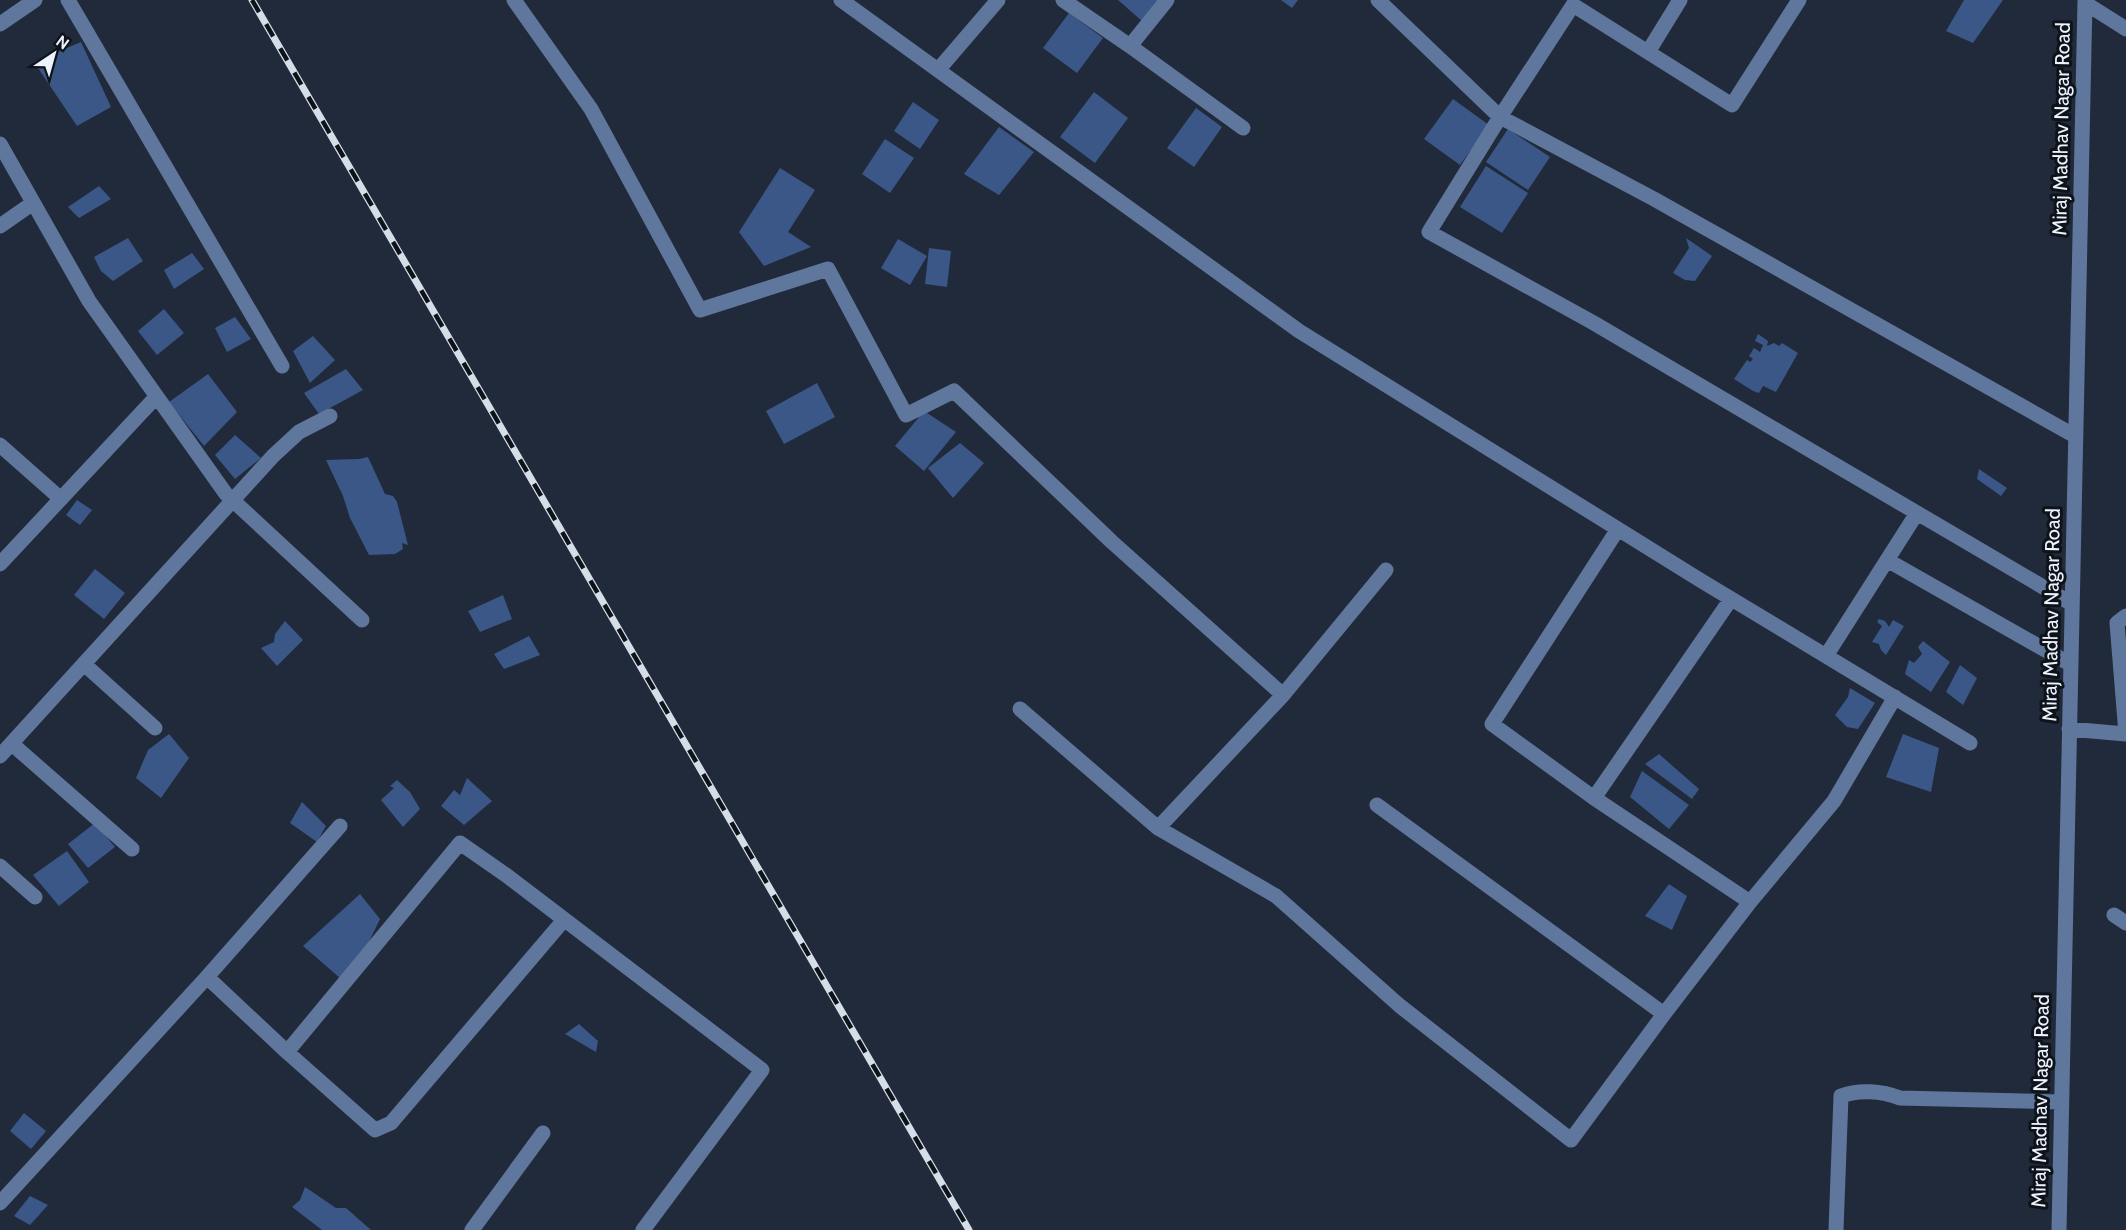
<svg xmlns="http://www.w3.org/2000/svg" width="2126" height="1230" viewBox="0 0 2126 1230" font-family="Cabin,sans-serif">
<rect width="100%" height="100%" fill="#212a3a"/>
<path fill="#3a5787" d="M1118,0H1160L1142,21Z
M1281,0H1298L1292,8Z
M1964,0H2003L1973,43L1946,31Z
M1069,13L1103,38L1077,73L1043,48Z
M81,42L111,107L77,126L34,62Z
M1094,92L1128,118L1095,163L1060,137Z
M1453,99L1489,125L1460,165L1424,139Z
M913,102L939,120L920,149L894,131Z
M1196,108L1222,127L1194,167L1167,148Z
M999,127L1034,152L999,195L964,174Z
M1508,129L1550,157L1528,190L1486,162Z
M885,139L914,158L890,193L862,174Z
M1486,166L1528,193L1502,233L1460,207Z
M780,168L815,190L788,232L811,247L764,266L739,232Z
M99,186L111,199L79,218L68,207Z
M128,238L143,261L113,281L101,271L94,257Z
M1686,238L1712,256L1695,281L1685,280L1673,273L1689,248Z
M898,239L927,256L910,285L881,268Z
M929,248L951,251L947,287L925,284Z
M192,253L204,269L174,289L164,270Z
M164,309L184,333L157,355L138,331Z
M235,317L251,339L227,352L215,328Z
M1758,334L1768,341L1767,346L1774,343L1779,346L1782,343L1798,353L1776,392L1763,386L1759,393L1753,391L1734,379L1747,360L1750,362L1753,359L1749,356L1754,348L1760,352L1763,345L1755,341Z
M313,336L335,360L310,383L293,351Z
M346,369L363,390L319,414L304,393Z
M208,374L237,412L204,446L169,402Z
M817,383L835,417L784,444L766,411Z
M924,411L956,432L924,471L895,446Z
M235,435L261,458L235,479L215,455Z
M960,443L984,463L953,498L928,468Z
M368,457L385,494L393,496L397,502L408,545L402,543L403,549L395,554L369,555L350,518L343,496L326,460L359,459Z
M1979,469L2007,488L2001,496L1977,479Z
M77,500L92,510L80,525L66,515Z
M95,569L125,593L104,619L74,595Z
M503,595L512,619L480,632L468,611Z
M1879,619L1885,621L1889,627L1893,620L1904,626L1886,655L1881,650L1879,644L1872,642L1882,626L1877,622Z
M285,621L303,640L277,666L261,648L274,642L275,634Z
M529,636L540,655L504,669L494,654Z
M1923,641L1950,662L1931,692L1905,674L1909,660L1914,663L1922,654L1918,647Z
M1960,665L1977,678L1963,705L1946,692Z
M1850,688L1875,703L1858,729L1847,727L1835,715L1848,697Z
M169,734L189,758L161,798L136,778L148,750Z
M1903,734L1939,748L1931,792L1886,777Z
M1659,754L1699,789L1692,799L1645,764Z
M1642,771L1689,805L1669,829L1630,797Z
M467,778L492,801L464,825L441,806L454,790L460,795Z
M397,780L410,792L420,809L403,827L381,800L394,788L390,786Z
M302,802L326,826L317,842L290,823Z
M95,823L115,847L88,868L68,844Z
M67,851L89,882L59,906L33,875Z
M1669,884L1687,896L1672,930L1645,916Z
M360,894L380,919L366,948L340,978L303,946Z
M579,1024L598,1041L596,1052L565,1034Z
M24,1113L46,1131L31,1149L10,1131Z
M305,1187L336,1208H346L371,1230H322L292,1207L300,1200Z
M30,1196L48,1205L30,1225L14,1216Z"/>
<g fill="none" stroke-linecap="round" stroke-linejoin="round">
<path stroke="#5f779d" stroke-width="15" d="M68,0L282,366
M514,0L591,109L700,310L828,269L906,415L954,391L1112,542L1283,695L1386,570
M841,0L1299,331L1700,580L1970,743
M1063,0L1130,46
M1167,0L1130,46L1243,128
M1378,0L1500,117L1654,199L2075,436
M1799,0L1732,105L1573,5L1500,117L1429,232L1592,322L2072,604
M2085,3L2126,29
M0,24L35,0
M1648,52L1680,0
M938,70L998,0
M0,144L89,301L226,494L362,620
M0,226L33,203
M0,445L61,499
M1887,560L2070,664
M0,564L156,397
M1731,599L1594,798L1750,902L1834,801L1895,697
M1826,656L1917,513
M84,664L155,728
M1020,709L1158,828L1276,896L1400,1006L1571,1140L1664,1014
M2069,729L2126,734L2117,623L2126,616
M12,744L132,849
M0,756L273,456L299,432L330,416
M1594,798L1492,724L1618,529
M1377,805L1664,1014L1750,902
M1158,828L1283,695
M0,866L35,897
M2114,915L2126,923
M207,977L287,1052L375,1130L391,1123L563,921
M287,1052L460,843L506,875L762,1070L643,1230
M0,1203L207,977L340,826
M472,1230L543,1133
M1836,1230L1841,1096C1859,1089 1882,1091 1900,1098L2061,1102
M2059,1230L2085,0"/>
<defs>
<path id="rail" d="M252,0L969,1230"/>
</defs>
<use href="#rail" stroke="#d5dde8" stroke-width="7"/>
<use href="#rail" stroke="#0e131a" stroke-width="4.5" stroke-dasharray="14" stroke-linecap="butt"/>
</g>
<g text-anchor="middle" dominant-baseline="central" stroke-width="6" stroke-linejoin="round" paint-order="stroke">
<g font-size="20" fill="#ecf3fe" stroke="#0e131a">
<text transform="translate(2061 129) rotate(-89)">Miraj Madhav Nagar Road</text>
<text transform="translate(2051 615) rotate(-89)">Miraj Madhav Nagar Road</text>
<text transform="translate(2040 1101) rotate(-89)">Miraj Madhav Nagar Road</text>
</g>
</g>
<g transform="translate(54 54) rotate(36)" stroke="#0e131a" stroke-width="4.5" paint-order="stroke">
<path d="M0-4.5L10 22L0 15L-10 22Z" fill="#ecf3fe"/>
<text y="-9" font-size="16" font-weight="bold" text-anchor="middle" fill="#ecf3fe">N</text>
</g>
</svg>
